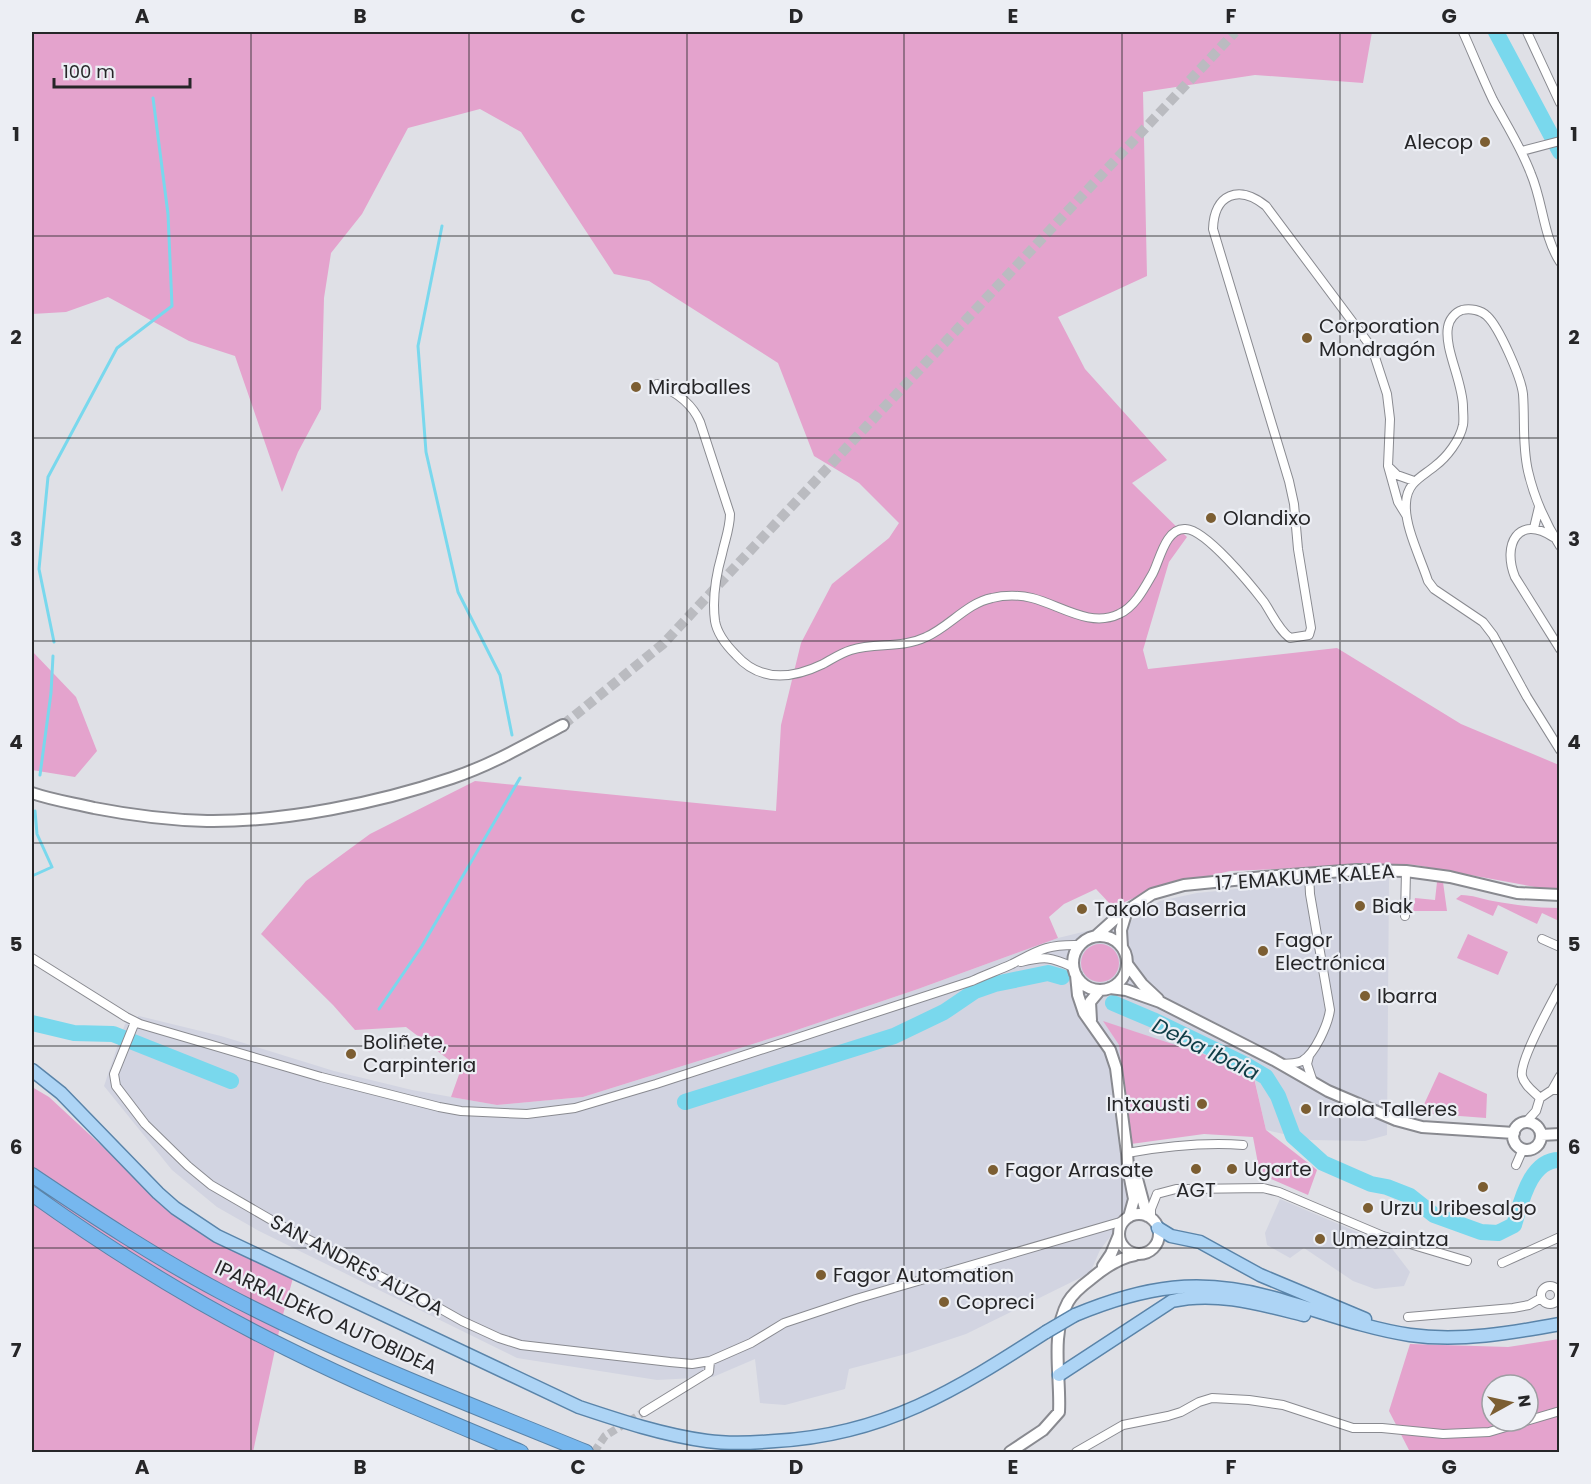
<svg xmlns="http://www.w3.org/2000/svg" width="1591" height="1484" viewBox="0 0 1591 1484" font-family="Poppins,sans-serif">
<rect width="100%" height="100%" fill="#dfe0e6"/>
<path fill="#d2d4e1" d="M1389,878L1387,1135L1365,1141L1311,1140L1266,1130L1254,1077L1230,1063L1104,1022L1119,1045L1138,1200L1100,1250L1090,1273L966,1334L906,1354L849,1369L845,1389L785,1405L760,1403L755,1359L713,1377L657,1380L517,1358L259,1231L217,1207L172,1170L104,1086L125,1024L139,1016L221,1036L334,1071L412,1090L497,1105L583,1097L791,1032L918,989L1058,938L1132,920L1160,901L1197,893L1335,879Z
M1280,1199L1390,1246L1410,1272L1404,1286L1375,1289L1353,1281L1304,1248L1290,1258L1267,1245L1265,1233Z"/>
<path fill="#e4a3cd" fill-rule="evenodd" d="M32,32H1372L1363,83L1255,75L1143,92L1147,276L1058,317L1085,369L1167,460L1132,483L1187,537L1169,562L1143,650L1148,669L1337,648L1461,724L1559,765V890H1551L1416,865L1400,864L1230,871L1157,888L1113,907L1096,889L1064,904L1049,917L1058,938L918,989L791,1032L583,1097L497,1105L451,1097L461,1069L406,1027L355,1030L333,1005L261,934L306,881L370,834L475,781L776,811L781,725L801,643L832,584L889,538L899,523L859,483L814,456L778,363L649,281L614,274L521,132L480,109L408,128L362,214L331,253L324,298L321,409L298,452L282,492L235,356L189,341L108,297L66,312L32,314Z
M32,651L76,697L97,751L75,777L32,770Z
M1437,882H1443L1447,911H1413L1415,898L1435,900Z
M1461,895C1472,895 1482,899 1493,901C1516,905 1537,908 1559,908V921L1542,913L1537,924L1498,905L1493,916L1456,899Z
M1468,934L1508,952L1498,975L1457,958Z
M1081 963a19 19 0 1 1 38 0a19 19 0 1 1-38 0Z
M1103,1021L1230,1063L1254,1078L1266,1130L1317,1170L1308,1195L1260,1174L1253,1137L1204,1134L1131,1144L1119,1045Z
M1439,1072L1487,1094L1486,1118L1420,1113Z
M32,1087L49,1097L185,1223L234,1250L296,1267L281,1322L253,1452H32Z
M1559,1339V1452H1410L1389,1411L1410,1344L1508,1347ZM1492,1385H1528V1421H1492Z"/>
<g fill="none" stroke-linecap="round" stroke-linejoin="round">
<path stroke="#79d8ed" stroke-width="3" d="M442,226L418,346L426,452L458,592L500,675L512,735
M54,642L39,569L48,477L117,348L172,306L168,214L153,98
M40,775L51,693L53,656
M32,876L52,867L37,834L35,811
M379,1009L422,946L520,778"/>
<path stroke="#79d8ed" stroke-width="16" d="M1496,32L1560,152
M1113,1003L1153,1020L1244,1064L1266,1077L1278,1096L1293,1136L1323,1163L1371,1184L1387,1187L1410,1196L1434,1215L1481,1232L1498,1233L1514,1225C1521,1203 1530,1159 1560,1160
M32,1023L74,1033L113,1034L231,1081
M685,1102L894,1036L944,1012L975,991L995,984L1048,973L1062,977"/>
<path stroke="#babbc0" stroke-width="8" stroke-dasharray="8 4" stroke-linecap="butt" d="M594,1452L605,1436L644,1412"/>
<path stroke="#babbc0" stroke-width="10" stroke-dasharray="10 5" stroke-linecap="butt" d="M563,725L663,644L1235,32"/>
<defs>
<path id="street" d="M1463,32C1473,54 1482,77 1493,100C1506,124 1521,147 1531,174C1543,202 1543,236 1560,262
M1527,32L1560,103
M1522,151L1560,141
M657,384C674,391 692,403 700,422L730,514C730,528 725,540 722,554C716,575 712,598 715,621C717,633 727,646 736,655C760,682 792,679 823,664C832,659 841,653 851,650C876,642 901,649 926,637C949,627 967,603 992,598C1004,595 1020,595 1032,598C1060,605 1090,628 1119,614C1135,607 1145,587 1153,573C1160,559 1166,527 1186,529C1206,530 1251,585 1264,602C1272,614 1279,630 1290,638L1309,635L1311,628L1298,549L1294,504L1289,481L1213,229C1214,194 1239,184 1266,206L1372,348L1387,394L1390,419L1388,466L1398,502L1406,515
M1390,468L1397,475L1414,481
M1534,528L1539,507
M1553,537C1518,514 1502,545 1515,577L1560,649
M1560,546C1546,524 1534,497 1528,471C1522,445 1525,420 1523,394C1521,377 1499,327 1487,316C1481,310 1470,308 1462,310C1455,312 1449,320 1448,327C1444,349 1463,382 1463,407C1463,413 1464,419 1463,425C1460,440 1447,457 1435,466C1422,477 1407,482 1406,503C1404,526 1421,559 1428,581L1434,589L1483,622L1493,635L1527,697L1560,750
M1405,916L1406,871
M1542,939L1560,947
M32,958L126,1017L140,1024L321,1077L439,1107L461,1111L527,1114L575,1108L656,1084L972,981C985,975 999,970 1012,964C1039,950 1047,944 1080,945
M1021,962C1045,956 1051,957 1073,967
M135,1022L114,1074L116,1086L145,1124L188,1166L211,1185L280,1225L409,1291L462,1321L499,1338L521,1345L670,1362L692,1364L710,1361L751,1343L784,1323L856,1299L1120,1222L1127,1218
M1309,1056L1307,1064L1313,1082
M1283,1064C1289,1063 1296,1064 1302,1061C1315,1054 1328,1024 1330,1010L1310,894L1309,873
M1552,1090L1560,1076
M1540,1098C1533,1091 1524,1085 1522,1076C1519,1061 1551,1004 1560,987
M1526,1122L1536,1111L1540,1098L1552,1090H1560
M1127,1153C1167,1146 1203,1142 1243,1145
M1516,1165L1523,1149
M1157,1194L1176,1189H1187L1263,1188L1279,1192L1383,1236L1467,1261
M1151,1218V1209L1157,1194
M1502,1263L1560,1237
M1541 1295a9 9 0 1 1 18 0a9 9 0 1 1-18 0Z
M1408,1317L1513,1308L1529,1305L1541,1298
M644,1412L709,1372L710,1361
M1076,1452L1123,1425L1168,1416L1181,1412L1199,1402L1212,1398L1249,1400L1283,1405L1353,1428H1382L1443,1434L1489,1432L1560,1411"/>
<path id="secondary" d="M32,793C52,800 73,803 94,808C130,815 169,820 207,821C285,822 378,803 452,778C491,765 527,744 563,725
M1096,936L1116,918L1152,894L1184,885L1264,877L1357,870L1406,871L1450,877L1517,893L1560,895
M1073 963a27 27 0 1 1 54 0a27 27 0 1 1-54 0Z
M1122,947L1121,930L1127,910
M1127,964L1142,984L1158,999
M1076,975L1078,995L1084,1013L1110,1050L1116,1068L1127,1153L1128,1168L1134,1199L1129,1217
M1110,988L1126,990L1160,1002L1274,1060L1328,1091L1396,1120L1422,1127L1514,1133
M1091,1020L1090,1002L1100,990
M1513 1136a14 14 0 1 1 28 0a14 14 0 1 1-28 0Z
M1541,1135L1560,1134
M1136,1175L1147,1216
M1119 1234a20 20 0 1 1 40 0a20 20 0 1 1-40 0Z
M1103,1266L1111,1254L1119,1235
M1010,1452L1043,1430L1059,1412C1061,1377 1050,1335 1068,1302C1073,1293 1083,1285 1091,1279C1104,1268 1118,1258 1135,1255"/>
<path id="primary" d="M32,1070L61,1093L158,1193L175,1208L217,1236L579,1407C621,1421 663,1435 707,1441C729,1444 753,1443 775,1441C885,1435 956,1390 1046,1332
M1158,1228L1171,1236L1200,1242L1260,1275L1365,1319
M1075,1315C1145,1286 1200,1277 1274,1298C1320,1311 1364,1328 1410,1335C1460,1342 1511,1333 1560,1324
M1059,1375L1172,1301C1216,1291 1260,1304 1304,1315"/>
<path id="highway" d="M32,1175C93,1216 155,1257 221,1292C338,1354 464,1402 586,1452
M32,1194C113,1252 198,1305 288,1349C364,1387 443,1419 521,1452"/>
</defs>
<use href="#street" stroke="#898a90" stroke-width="10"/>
<use href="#secondary" stroke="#898a90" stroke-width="14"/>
<use href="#primary" stroke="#5a84a9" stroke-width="15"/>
<use href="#highway" stroke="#5a84a9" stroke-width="16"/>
<use href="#street" stroke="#fff" stroke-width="8"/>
<use href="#secondary" stroke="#fff" stroke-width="10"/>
<use href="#primary" stroke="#add4f5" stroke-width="12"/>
<use href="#highway" stroke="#76b7ee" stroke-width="14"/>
<defs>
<path id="primary-bridge" d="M1046,1332L1075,1315"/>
</defs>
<use href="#primary-bridge" stroke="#5a84a9" stroke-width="15" stroke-linecap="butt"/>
<use href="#primary-bridge" stroke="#add4f5" stroke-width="12"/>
</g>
<path fill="none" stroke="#262628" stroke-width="1.5" stroke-opacity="0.55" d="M251,32V1452M469,32V1452M687,32V1452M904,32V1452M1122,32V1452M1340,32V1452M32,236H1560M32,438H1560M32,641H1560M32,843H1560M32,1046H1560M32,1248H1560"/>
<g fill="#7c5e32" stroke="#eceef4" stroke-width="2">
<circle cx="1485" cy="142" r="6"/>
<circle cx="1307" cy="338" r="6"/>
<circle cx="636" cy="387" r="6"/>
<circle cx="1211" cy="518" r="6"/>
<circle cx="1360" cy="906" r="6"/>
<circle cx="1082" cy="909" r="6"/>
<circle cx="1263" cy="951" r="6"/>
<circle cx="1365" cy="996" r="6"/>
<circle cx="351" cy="1054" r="6"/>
<circle cx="1202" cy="1104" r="6"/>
<circle cx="1306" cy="1109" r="6"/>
<circle cx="1196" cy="1169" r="6"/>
<circle cx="1232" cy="1169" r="6"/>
<circle cx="993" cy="1170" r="6"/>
<circle cx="1483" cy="1187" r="6"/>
<circle cx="1368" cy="1208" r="6"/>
<circle cx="1320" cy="1239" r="6"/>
<circle cx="821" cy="1275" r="6"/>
<circle cx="944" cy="1302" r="6"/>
</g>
<g text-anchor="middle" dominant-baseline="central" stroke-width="4.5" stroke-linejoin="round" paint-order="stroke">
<g font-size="20" fill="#262628" stroke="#eceef4" text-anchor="start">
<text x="1473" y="142" text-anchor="end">Alecop</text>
<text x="1319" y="326">Corporation<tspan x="1319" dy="23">Mondragón</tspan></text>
<text x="648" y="387">Miraballes</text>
<text x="1223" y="518">Olandixo</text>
<text x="1372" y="906">Biak</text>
<text x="1094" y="909">Takolo Baserria</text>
<text x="1275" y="940">Fagor<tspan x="1275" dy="23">Electrónica</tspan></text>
<text x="1377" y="996">Ibarra</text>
<text x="363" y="1042">Boliñete,<tspan x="363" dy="23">Carpinteria</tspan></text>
<text x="1190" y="1104" text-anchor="end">Intxausti</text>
<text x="1318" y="1109">Iraola Talleres</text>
<text x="1244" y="1169">Ugarte</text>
<text x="1005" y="1170">Fagor Arrasate</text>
<text x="1196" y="1190" text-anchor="middle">AGT</text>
<text x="1380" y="1208">Urzu</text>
<text x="1483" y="1208" text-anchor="middle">Uribesalgo</text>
<text x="1332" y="1239">Umezaintza</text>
<text x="833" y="1275">Fagor Automation</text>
<text x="956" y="1302">Copreci</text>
</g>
<g font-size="20" fill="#262628" stroke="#eceef4">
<text transform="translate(1305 877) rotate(-4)">17 EMAKUME KALEA</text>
<text transform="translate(357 1265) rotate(28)">SAN ANDRES AUZOA</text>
<text transform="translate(326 1317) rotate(25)">IPARRALDEKO AUTOBIDEA</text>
</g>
<g font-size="21" font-style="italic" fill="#103d46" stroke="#eceef4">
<text transform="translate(1206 1049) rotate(26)">Deba ibaia</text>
</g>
</g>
<rect width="1591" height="1484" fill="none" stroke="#eceef4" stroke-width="66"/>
<g transform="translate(1510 1403) rotate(82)"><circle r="28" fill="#eceef4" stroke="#9d9ea2" stroke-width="1.5"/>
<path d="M0-4.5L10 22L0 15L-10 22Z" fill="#7c5e32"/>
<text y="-9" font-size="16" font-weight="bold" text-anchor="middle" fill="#262628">N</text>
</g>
<path d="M54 78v9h136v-9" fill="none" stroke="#262628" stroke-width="3"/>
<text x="63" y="78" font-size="18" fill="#262628" stroke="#eceef4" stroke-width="4.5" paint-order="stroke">100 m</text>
<rect x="33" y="33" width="1525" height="1418" fill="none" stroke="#262628" stroke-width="2"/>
<g font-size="20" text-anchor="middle" font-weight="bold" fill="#262628">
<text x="142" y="23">A</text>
<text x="360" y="23">B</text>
<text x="578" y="23">C</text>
<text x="796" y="23">D</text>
<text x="1013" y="23">E</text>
<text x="1231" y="23">F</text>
<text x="1449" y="23">G</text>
<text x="16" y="141">1</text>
<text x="1574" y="141">1</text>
<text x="16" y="344">2</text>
<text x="1574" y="344">2</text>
<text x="16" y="546">3</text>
<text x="1574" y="546">3</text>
<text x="16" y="749">4</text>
<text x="1574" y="749">4</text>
<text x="16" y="951">5</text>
<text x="1574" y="951">5</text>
<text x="16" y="1154">6</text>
<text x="1574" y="1154">6</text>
<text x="16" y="1357">7</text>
<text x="1574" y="1357">7</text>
<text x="142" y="1474">A</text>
<text x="360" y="1474">B</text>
<text x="578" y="1474">C</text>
<text x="796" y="1474">D</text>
<text x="1013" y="1474">E</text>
<text x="1231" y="1474">F</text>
<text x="1449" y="1474">G</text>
</g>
</svg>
